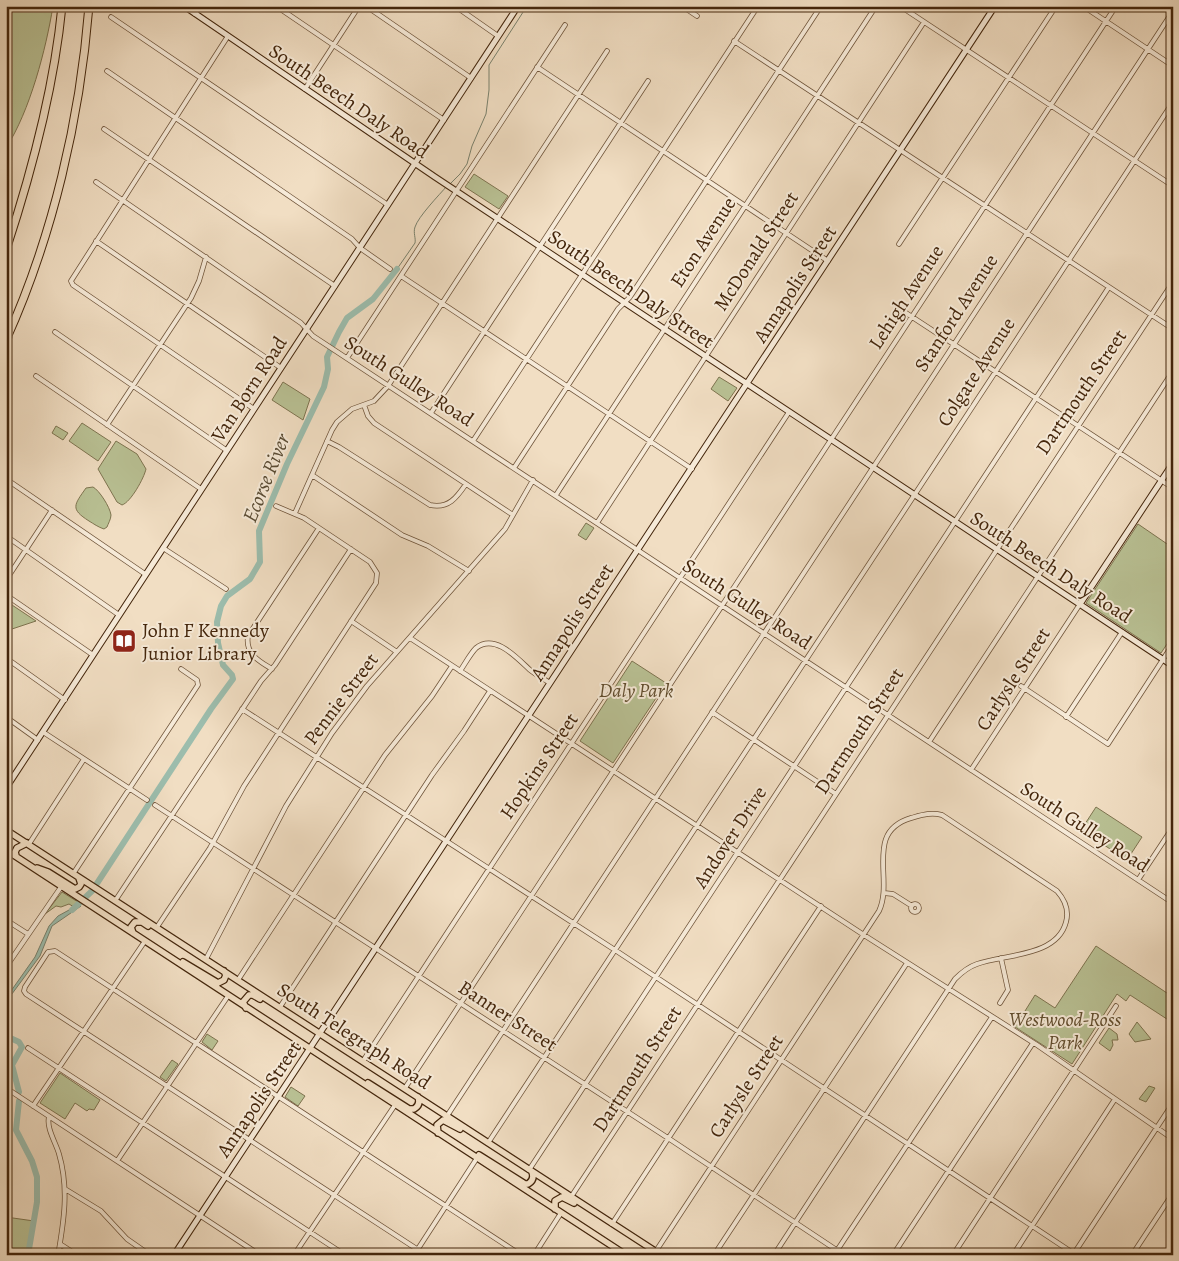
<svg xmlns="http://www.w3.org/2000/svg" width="1179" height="1261" viewBox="0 0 1179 1261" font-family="Alegreya,serif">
<rect width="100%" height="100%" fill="#f1dec3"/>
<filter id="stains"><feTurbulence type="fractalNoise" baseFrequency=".004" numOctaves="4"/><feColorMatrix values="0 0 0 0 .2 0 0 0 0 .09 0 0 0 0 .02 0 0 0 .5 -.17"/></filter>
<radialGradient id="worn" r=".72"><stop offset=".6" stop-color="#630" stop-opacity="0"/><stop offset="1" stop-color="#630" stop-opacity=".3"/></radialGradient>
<path fill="#b9c194" stroke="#7e7450" d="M6,6H53C46,49 30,111 6,148Z
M474,174L508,196L499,209L465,187Z
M719,377L737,388L728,401L711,389Z
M283,382L310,399L303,420L272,400Z
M82,423L111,442L98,461L69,441Z
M56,426L68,433L63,440L52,433Z
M116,441L137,454L146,469C144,478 131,502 122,505L117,502L98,469Z
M93,487C99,490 110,507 111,515C111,519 108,524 107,527L104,529C98,527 94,524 89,521C70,509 74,505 86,488Z
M586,523L594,528L586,540L578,535Z
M1138,524L1173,548V635L1161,653L1086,603Z
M6,601L36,621L6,631Z
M632,661L666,683L613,763L580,741Z
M1096,807L1142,837L1127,860L1081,830Z
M62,892L78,902L74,907L69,904L61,907L56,906L45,914Z
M1096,946L1173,997V1023L1130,995L1126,1001L1117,994L1072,1064L1015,1027L1035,995L1055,1008Z
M1137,1022L1151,1039L1135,1042L1129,1034Z
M1109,1028L1117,1034L1118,1040H1112L1113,1045L1110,1051L1099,1043Z
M207,1034L218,1041L212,1050L202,1042Z
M172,1060L178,1064L166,1081L160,1077Z
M60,1073L100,1100L94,1110L89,1109L87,1111L75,1103L65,1119L40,1103Z
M1149,1086L1155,1088L1146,1102L1139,1099Z
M291,1087L305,1096L298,1106L285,1097Z
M6,1217L34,1221L28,1255H6Z"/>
<path fill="#9cbdad" stroke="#79816d" d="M77,904L81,906L52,926L40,956L6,1002V998L35,957L49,926L58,916L69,910Z"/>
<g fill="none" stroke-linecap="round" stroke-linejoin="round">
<path stroke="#79816d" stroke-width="1" d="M450,184L460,174L467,164L472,146L486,114L489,90V65L527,6
M397,269L415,243C416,238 413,233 415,227C418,217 439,195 447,186"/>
<path stroke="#9cbdad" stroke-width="6" d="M72,910L92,891L211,709L233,679L232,675L223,665L218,643L217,622L221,606L227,596L250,579L260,562L259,531L287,464L324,387L328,369L327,357L339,332L347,318L373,299L397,269
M6,1036L19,1042L22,1047L12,1065L19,1092
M19,1101L16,1130L32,1161L37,1177V1202L28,1255"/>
<defs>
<path id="street" d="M276,6L444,120
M366,6L471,78
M455,6L498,36
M682,6L697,16
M900,6L1173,186
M1083,6L1173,66
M195,14L200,6
M111,17L388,205
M228,36L71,281L73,285L254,409
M734,41L1173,329
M537,67L828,261
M107,71L352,239L360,248L390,269
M305,89L359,6
M104,129L335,286
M96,182L301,323L313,336L1173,903
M96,241L281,368
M899,244L1056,6
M401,276L692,469
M903,311L1173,488
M55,332L226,450
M347,358L565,25
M36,376L201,489
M364,405L368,416L374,423L513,515
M431,413L648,81
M107,425L191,298L199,281L206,257
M327,441L339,447L430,505C449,509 457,497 466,484
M473,441L758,6
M514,468L618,309L630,297L821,6
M312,475L402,535L428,546L469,571
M6,479L145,574
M556,495L876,6
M295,513L332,430L337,422L352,409L374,401L388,386L607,51
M597,523L924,22
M6,536L119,615
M163,548L226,589
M6,580L52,510
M6,595L93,655
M351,621L397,652
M410,638L867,937L1037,1045L1173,1139
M6,658L65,700
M272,669C259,661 245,654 248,636L319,528
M460,671C465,664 470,654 476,648C495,633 517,658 530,670C536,675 544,679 550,683
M1021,686L1108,744L1173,644
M242,709L615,950L1076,1255
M712,712L836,794
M6,717L38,740
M1066,717L1122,632
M43,732L147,800
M929,742L1173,371
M971,770L1080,604
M155,805L671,1140L844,1255
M29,844L84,759
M73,874L198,685L197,680L181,669
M1138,880L1173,827
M884,893L893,894L912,906
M115,901L261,681L275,665L351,549
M911 908a4 4 0 1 1 8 0a4 4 0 1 1-8 0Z
M6,920L28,934
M157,927L210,848L244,786L376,583L377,573L370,562L304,518L276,506
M206,959L286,806L332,733L367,686L505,529L533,480
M6,967L61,887
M238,980L385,755L432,696L452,666
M1000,1003L1008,990L1001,958
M280,1007L432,775L464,731L490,691
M28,1048L345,1255
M363,1061L789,412
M6,1088L260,1255
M405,1088L1116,6
M33,1106L145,941
M447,1116L1173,11
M49,1117C46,1128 56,1143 59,1154C69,1188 64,1221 58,1255
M488,1143L1173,102
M117,1161L228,996
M529,1170L1109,287
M65,1189L101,1211L127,1239L150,1255
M571,1197L1173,282
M612,1224L821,906
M60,1244L77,1255
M656,1251L879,911C894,879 864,832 911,818C922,815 931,812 942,815L1057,891C1065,900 1069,911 1066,922C1057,957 1005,954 977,964C968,967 961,973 955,979L774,1255
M294,1255L395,1105
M414,1255L477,1158
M426,1255L26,994L24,991L25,987L48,952L55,951L521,1255
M534,1255L561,1213
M714,1255L907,963
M834,1255L992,1017
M893,1255L1033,1043
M953,1255L1116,1006
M1013,1255L1115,1099
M1073,1255L1173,1103
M1132,1255L1173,1193"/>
<path id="secondary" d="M184,6L435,177L1173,666
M1080,604L1173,463
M6,788L518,6
M174,1255L995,6"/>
<path id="primary" d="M6,830L661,1255
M6,850L626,1255
M16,856L15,852L17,848L27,843
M37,868L48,872L75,889L79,887L81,884L79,878
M133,933L131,927L135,922H142L148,926
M183,962L218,983L224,980L226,975L224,971
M246,1008L243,1002L249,995H253L260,999
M368,1083L409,1109H414C419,1106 420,1102 418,1097
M438,1133L437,1125L443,1120L460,1129
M479,1155L525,1184H528C533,1181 534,1177 532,1172
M555,1209V1201L562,1197L574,1203"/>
<path id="highway" d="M6,250C32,171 54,89 62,6
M6,340C53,236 80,119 89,6
M6,349L8,336"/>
</defs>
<use href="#street" stroke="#6f543a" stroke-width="5.5"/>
<use href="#secondary" stroke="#44260c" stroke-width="7"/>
<use href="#primary" stroke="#44260c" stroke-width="8"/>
<use href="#highway" stroke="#44260c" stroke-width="9"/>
<use href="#street" stroke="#f6ead8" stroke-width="4"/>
<use href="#secondary" stroke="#f6ead8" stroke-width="5"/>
<use href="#primary" stroke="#f1dec3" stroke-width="5.5"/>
<use href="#highway" stroke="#f1dec3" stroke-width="7"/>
</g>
<defs>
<symbol id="library-square" viewBox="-11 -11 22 22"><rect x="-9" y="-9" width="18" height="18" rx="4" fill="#8f2418" stroke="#f6ead8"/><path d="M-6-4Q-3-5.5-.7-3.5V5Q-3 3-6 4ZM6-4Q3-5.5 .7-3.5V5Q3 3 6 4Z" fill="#fff"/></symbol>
</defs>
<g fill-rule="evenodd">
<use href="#library-square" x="110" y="627" width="28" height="28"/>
</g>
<g text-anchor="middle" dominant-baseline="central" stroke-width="4" stroke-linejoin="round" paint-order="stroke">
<g font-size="20" fill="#44260c" stroke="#f6ead8">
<text transform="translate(349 101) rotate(34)">South Beech Daly Road</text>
<text transform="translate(703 242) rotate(-57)">Eton Avenue</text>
<text transform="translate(756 251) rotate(-57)">McDonald Street</text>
<text transform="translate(795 284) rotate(-57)">Annapolis Street</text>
<text transform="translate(631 289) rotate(34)">South Beech Daly Street</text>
<text transform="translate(906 297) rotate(-57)">Lehigh Avenue</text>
<text transform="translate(956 313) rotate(-57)">Stanford Avenue</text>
<text transform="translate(976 372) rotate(-57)">Colgate Avenue</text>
<text transform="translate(409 381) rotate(33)">South Gulley Road</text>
<text transform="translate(249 389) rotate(-57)">Van Born Road</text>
<text transform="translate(1081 392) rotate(-56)">Dartmouth Street</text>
<text transform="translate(1051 567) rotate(33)">South Beech Daly Road</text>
<text transform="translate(747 604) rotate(33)">South Gulley Road</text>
<text transform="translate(572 622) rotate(-57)">Annapolis Street</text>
<text transform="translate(1013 679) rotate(-57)">Carlysle Street</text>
<text transform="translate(341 699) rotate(-53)">Pennie Street</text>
<text transform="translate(859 731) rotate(-57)">Dartmouth Street</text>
<text transform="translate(539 766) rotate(-56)">Hopkins Street</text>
<text transform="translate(1085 827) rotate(33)">South Gulley Road</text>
<text transform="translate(730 837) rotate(-57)">Andover Drive</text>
<text transform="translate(508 1016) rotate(33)">Banner Street</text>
<text transform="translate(354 1036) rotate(33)">South Telegraph Road</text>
<text transform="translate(637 1069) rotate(-57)">Dartmouth Street</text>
<text transform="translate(746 1086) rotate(-57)">Carlysle Street</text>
<text transform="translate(259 1099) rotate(-56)">Annapolis Street</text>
</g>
<g font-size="20" fill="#44260c" stroke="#f6ead8" text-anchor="start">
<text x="142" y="630">John F Kennedy<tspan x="142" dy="23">Junior Library</tspan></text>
</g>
<g font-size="20" font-style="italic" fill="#614d2e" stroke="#f6ead8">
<text x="636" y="690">Daly Park</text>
<text x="1065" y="1019">Westwood-Ross<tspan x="1065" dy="23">Park</tspan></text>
</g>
<g font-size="21" font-style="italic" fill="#5a4c34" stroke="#f6ead8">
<text transform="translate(266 478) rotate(-68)">Ecorse River</text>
</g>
</g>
<rect width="1179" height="1261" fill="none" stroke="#f1dec3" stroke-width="25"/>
<rect x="8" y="8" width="1164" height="1246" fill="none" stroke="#44260c" stroke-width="2.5"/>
<rect x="12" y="12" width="1154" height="1236" fill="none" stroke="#44260c"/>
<rect width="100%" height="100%" filter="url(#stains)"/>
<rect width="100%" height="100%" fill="url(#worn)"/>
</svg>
